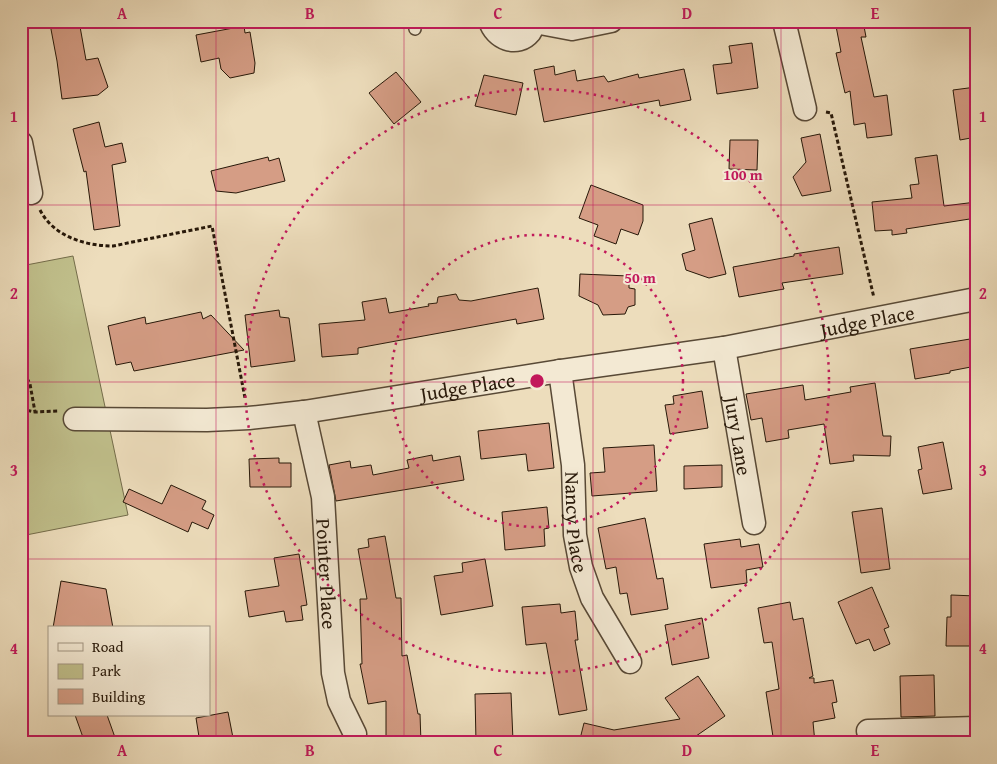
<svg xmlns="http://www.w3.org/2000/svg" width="997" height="764" viewBox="0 0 997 764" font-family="'Gentium Book Plus',serif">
<rect width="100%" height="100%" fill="#edddbc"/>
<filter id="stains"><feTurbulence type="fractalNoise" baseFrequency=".004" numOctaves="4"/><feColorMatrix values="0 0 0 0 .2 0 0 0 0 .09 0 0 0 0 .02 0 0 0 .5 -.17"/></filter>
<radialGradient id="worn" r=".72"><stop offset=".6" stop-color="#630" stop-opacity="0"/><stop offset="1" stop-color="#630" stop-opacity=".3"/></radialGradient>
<path fill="#c0bf8b" stroke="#746c4a" d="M73,256L128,515L21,536V266Z"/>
<path fill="#d59d85" stroke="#271809" d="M63,21H79L86,60L98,58L108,87L98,95L62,99L57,61L50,24Z
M835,21H863L866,37H861L874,97L887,95L892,135L867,138L865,123L854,125L850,91L845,93L836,53L841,52Z
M244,26L245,33L250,32L255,63L254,73L230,78L221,69L219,58L201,62L196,35Z
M752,43L758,88L717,94L713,65L732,63L729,46Z
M554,66L555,75L575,70L577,81L604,76L608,82L638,74L639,78L684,69L691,100L660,106L659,100L544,122L534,70Z
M396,72L421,102L394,124L369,93Z
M484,75L523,83L516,115L475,106Z
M976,87V137L960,140L953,90Z
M99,122L105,147L122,143L126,162L112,165L120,226L94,230L86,171L84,172L73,129Z
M820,134L831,191L802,196L793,177L806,162L801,138Z
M730,140H758L757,170L729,169Z
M937,155L944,206L976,202V218L906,229L907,233L892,235V230L875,231L872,202L912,198L910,185L919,184L915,158Z
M268,157L269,161L279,158L285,181L236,193L216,191L211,171Z
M591,185L643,205V221L638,235L621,229L616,244L594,236L598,225L579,218Z
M712,218L726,274L709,278L686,270L682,254L695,250L689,224Z
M839,247L843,274L782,283L784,289L739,297L733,267L794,256V254Z
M580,274L629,276V288L635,289V305L628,307L625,314L603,315L598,305L579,296Z
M538,288L544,319L517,324L516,319L358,348V354L322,357L319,324L365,320L362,302L386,298L389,313L429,306L428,304L437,303L438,297L456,294L459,300L471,301Z
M279,310L280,317L289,318L295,361L251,367L245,315Z
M201,312L203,319L211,315L244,350L134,371L131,362L116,365L108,326L145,317L146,324Z
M976,338V366L950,371V373L915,379L910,349Z
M875,383L883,436H891L890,456L853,455L854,461L830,464L824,424L788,430L789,438L766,442L762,418L751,420L746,394L803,385L805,400L851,392L850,387Z
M702,391L708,428L670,434L665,405L674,404L673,396Z
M549,423L554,468L528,471L526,454L481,459L478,431Z
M943,442L952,489L923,494L918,470L922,469L918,447Z
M654,445L657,491L592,496L590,473L605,472L603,448Z
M432,455L433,461L460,456L464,480L336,501L329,465L350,461L351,468L371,465L373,475L409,468L407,460Z
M279,458V463H291V487H250L249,459Z
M722,465V487L684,489V466Z
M171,485L206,501L202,509L214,515L208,529L192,522L188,532L123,502L129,489L162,504Z
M547,507L549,528L544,529L545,546L505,550L502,512Z
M882,508L890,569L861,573L852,512Z
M645,518L657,579L663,578L668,609L631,615L627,593L620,594L616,567L606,569L598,528Z
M385,536L396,598H401L402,656L407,655L418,714H420L421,743H386V701L368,704L360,664H362L360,599H367L358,549L369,547L368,539Z
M740,539L741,547L759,544L763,567L746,570L747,583L711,588L704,544Z
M299,554L307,605L301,606L303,620L286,622L284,611L249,617L245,591L279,586L274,558Z
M485,559L493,606L441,615L434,576L463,572L462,563Z
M61,581L106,589L113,628H53Z
M872,587L889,627L884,629L890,644L874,651L869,639L856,644L838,602Z
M951,595L976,596V646H946L947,617H951Z
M790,602L793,620L803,618L813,676L809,678H814V683L833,680L837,702L832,703L835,718L813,722L815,743H774L766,692L779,689L772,642L764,643L758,608Z
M560,604L561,613L575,611L578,640H575L587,710L559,715L546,643L526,645L522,607Z
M702,618L709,658L672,665L665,625Z
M934,675L935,716L901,717L900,676Z
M698,676L725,716L686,743H579L584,723L614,730L680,719L665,698Z
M511,693L513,741H501V743H476L475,694Z
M228,712L234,743H200L196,718Z
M75,715H107L117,743H85Z"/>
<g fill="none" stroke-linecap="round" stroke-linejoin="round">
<defs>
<path id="lane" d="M414,21L415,29"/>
<g id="street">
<path d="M490,21C495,38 517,48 530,32C532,29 534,24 535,21"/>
<path d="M784,21L805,109"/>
<path d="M535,22L572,29L611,21"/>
<path d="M21,143L31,193"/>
<path id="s1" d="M724,348L754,523"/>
<path id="s2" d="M560,371L573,465L575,535L581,567L592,598L630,662"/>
<path id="s3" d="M304,412L323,497L333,673L339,701L355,734"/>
<path id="s4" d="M75,419L207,420L249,418L304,412L560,371L724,348L976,299"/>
<path d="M868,731L976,728"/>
</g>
</defs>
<use href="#lane" stroke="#584936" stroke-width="14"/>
<use href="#street" stroke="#584936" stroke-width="25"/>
<path stroke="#271809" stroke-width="3" stroke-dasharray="4 2.5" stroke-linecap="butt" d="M826,112L831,113L874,298
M40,210C53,236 85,246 113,246L212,226L245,398
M21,312L26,314L21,325
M21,367L30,384L35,412
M21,409L35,412L58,411"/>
<use href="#lane" stroke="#f3e9d3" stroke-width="11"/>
<use href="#street" stroke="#f3e9d3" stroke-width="22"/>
</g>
<path fill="none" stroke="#c2185b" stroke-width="1" stroke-opacity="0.55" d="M216,21V743M404,21V743M593,21V743M781,21V743M21,205H976M21,382H976M21,559H976"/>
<g fill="none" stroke="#c2185b" stroke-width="2.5" stroke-dasharray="2.5 5">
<circle cx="537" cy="381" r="146"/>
<circle cx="537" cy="381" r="292"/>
</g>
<g text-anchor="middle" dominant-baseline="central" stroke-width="4" stroke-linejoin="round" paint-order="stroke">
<g font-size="20" fill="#271809" stroke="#f3e9d3">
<text stroke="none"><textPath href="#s4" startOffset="800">Judge Place</textPath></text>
<text stroke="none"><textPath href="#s4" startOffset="395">Judge Place</textPath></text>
<text stroke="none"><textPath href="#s1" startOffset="89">Jury Lane</textPath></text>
<text stroke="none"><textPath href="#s2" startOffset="152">Nancy Place</textPath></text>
<text stroke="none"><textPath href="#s3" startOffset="164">Pointer Place</textPath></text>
</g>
</g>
<circle cx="537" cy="381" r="8" fill="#c2185b" stroke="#f3e9d3" stroke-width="2.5"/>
<g font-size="15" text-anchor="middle" font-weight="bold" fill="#c2185b" stroke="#f3e9d3" stroke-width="4" stroke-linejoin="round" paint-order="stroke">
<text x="743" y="180">100 m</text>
<text x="640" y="283">50 m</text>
</g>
<rect width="997" height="764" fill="none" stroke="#edddbc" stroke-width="55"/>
<rect x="48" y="626" width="162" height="90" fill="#f3e9d3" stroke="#a19582"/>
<rect x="58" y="643" width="25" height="8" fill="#f3e9d3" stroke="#a19582"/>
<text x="92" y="652" font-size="15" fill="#271809">Road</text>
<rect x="58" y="664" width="25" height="15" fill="#c0bf8b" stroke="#a19582"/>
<text x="92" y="676" font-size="15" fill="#271809">Park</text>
<rect x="58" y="689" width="25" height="15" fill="#d59d85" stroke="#a19582"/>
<text x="92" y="702" font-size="15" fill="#271809">Building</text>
<rect x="28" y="28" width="942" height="708" fill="none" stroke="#c2185b" stroke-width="2"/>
<g font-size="16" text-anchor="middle" font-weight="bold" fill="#c2185b">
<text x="122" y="19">A</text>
<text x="310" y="19">B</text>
<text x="498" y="19">C</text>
<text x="687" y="19">D</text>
<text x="875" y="19">E</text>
<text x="14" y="122">1</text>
<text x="983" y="122">1</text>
<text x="14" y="299">2</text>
<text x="983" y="299">2</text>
<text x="14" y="476">3</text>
<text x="983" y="476">3</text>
<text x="14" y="654">4</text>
<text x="983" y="654">4</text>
<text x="122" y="756">A</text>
<text x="310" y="756">B</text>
<text x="498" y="756">C</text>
<text x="687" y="756">D</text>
<text x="875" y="756">E</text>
</g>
<rect width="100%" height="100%" filter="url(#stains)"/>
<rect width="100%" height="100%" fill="url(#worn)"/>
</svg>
